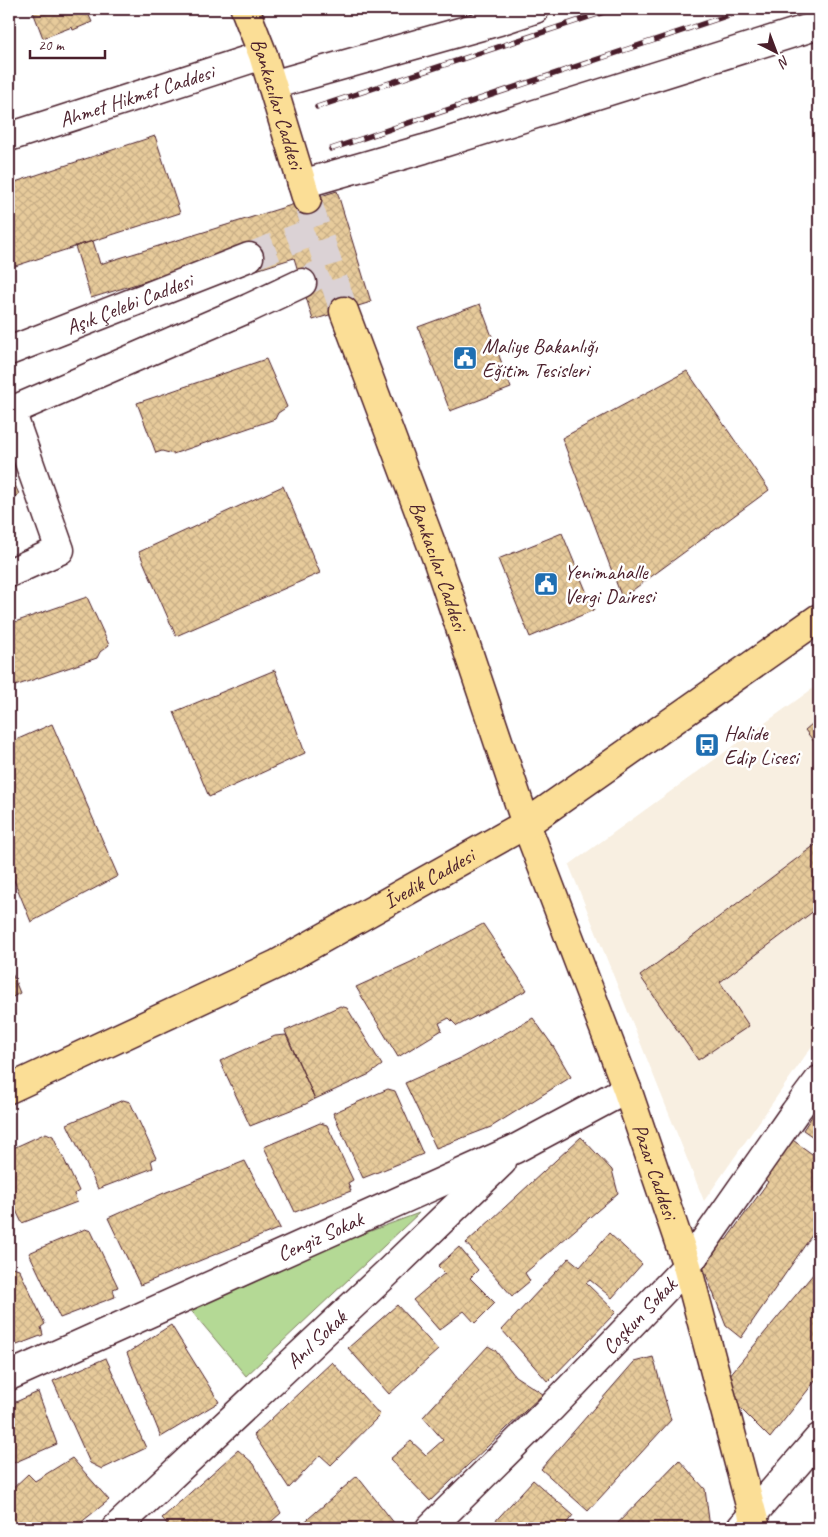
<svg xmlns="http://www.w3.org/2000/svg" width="828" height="1537" viewBox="0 0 828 1537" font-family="Caveat,sans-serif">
<defs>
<pattern id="building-cross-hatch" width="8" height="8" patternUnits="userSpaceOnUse" patternTransform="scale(1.25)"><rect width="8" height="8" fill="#e7cb9b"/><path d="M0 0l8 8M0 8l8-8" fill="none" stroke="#c8ae86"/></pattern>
</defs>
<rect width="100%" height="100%" fill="#fff"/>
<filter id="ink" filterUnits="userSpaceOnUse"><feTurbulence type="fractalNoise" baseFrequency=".02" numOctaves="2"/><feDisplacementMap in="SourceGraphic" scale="10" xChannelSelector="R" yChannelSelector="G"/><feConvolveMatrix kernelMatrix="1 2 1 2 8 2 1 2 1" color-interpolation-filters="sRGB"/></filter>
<g filter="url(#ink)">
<path fill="#f8efe1" d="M819,684V1036L704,1201L569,865Z"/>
<path fill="#b4d995" stroke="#7f7c60" d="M419,1213L246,1376L183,1301Z"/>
<path fill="url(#building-cross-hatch)" stroke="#4a1f2b" d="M32,9H86L92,22L73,30L72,27L43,38Z
M155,136L180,213L9,268V184Z
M337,191L371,302L313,320L294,258L253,271L247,250L91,298L75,246L93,241L100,264Z
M480,304L511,388L450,411L418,327Z
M266,359L287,407L278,413L275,419L173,454L162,451L156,453L137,403Z
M687,371L769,490L622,598L562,438Z
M9,472L19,494L9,501Z
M283,486L320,573L176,636L139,552Z
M562,533L594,610L530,637L498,559Z
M87,597L109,645L100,652L97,658L9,688V624Z
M275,670L305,753L209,797L174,712Z
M819,718V748L805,730Z
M52,724L118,876L31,922L9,868V743Z
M819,842V907L720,982L749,1026L698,1060L640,976Z
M483,924L527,990L457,1026L449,1018L439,1023L442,1030L398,1057L356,987L411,962Z
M9,966L20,993L9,999Z
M340,1006L347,1008L382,1065L370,1074L315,1099L285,1031Z
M533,1018L553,1046L571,1077L491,1127L436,1148L405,1083L461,1058Z
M286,1035L315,1099L306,1104L250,1126L220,1061L275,1036Z
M388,1089L395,1091L423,1154L363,1178L333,1113Z
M123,1100L130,1102L156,1158L151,1160L153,1168L98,1189L67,1124Z
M816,1110L819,1112V1141L803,1130Z
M320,1123L327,1125L353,1180L348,1183L351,1191L295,1212L264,1147Z
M46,1133L53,1136L79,1191L74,1194L77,1202L22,1223L9,1196V1150Z
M581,1137L612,1170L618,1193L525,1273L530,1281L512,1296L466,1243Z
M790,1138L819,1159V1225L741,1338L726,1326L702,1264L721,1238L726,1240L768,1182L763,1178Z
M245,1161L280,1228L140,1285L108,1218L164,1193Z
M85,1229L91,1231L118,1287L113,1289L115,1297L60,1318L29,1253Z
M609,1233L642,1264L612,1298L590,1280L586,1283L616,1312L548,1382L502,1330L569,1258L580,1267Z
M459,1247L478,1270L470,1278L495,1303L475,1323L464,1311L439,1330L413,1300L445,1273L438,1266Z
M12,1267L19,1269L45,1324L41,1327L43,1335L9,1348V1268Z
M819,1267V1376L770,1438L739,1407L729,1376Z
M397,1305L438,1350L389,1394L348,1348Z
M171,1325L219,1402L161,1437L127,1353Z
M488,1346L495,1350L515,1376L543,1394L430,1501L390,1459L411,1441L426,1455L443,1440L423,1417Z
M653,1357L671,1420L588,1511L541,1469L634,1362Z
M106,1358L146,1448L102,1469L90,1463L53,1381Z
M332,1362L380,1415L331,1465L320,1455L289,1488L254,1435Z
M38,1392L57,1444L9,1465V1405Z
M238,1450L254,1464L281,1513L264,1528H171L162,1518Z
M72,1458L109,1500L74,1528H65L61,1526L59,1528H9V1492L28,1474L35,1481Z
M679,1460L705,1489L710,1528H613Z
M357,1476L395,1524L390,1528H302L300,1526Z
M533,1480L573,1515L563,1528H489Z"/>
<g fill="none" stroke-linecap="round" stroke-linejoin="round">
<path stroke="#dbd2d5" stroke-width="28" stroke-dasharray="28 14" stroke-linecap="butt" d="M249,257L317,230
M302,283L330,269"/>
<path stroke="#dbd2d5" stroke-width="28" stroke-dasharray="28 14" stroke-linecap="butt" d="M307,200L344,311"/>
<defs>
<g id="minor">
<path d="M272,85L499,21L535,9"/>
<path id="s1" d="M9,137L263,55"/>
<path d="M302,184L424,149L819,25"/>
<path id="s2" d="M9,351L249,257"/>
<path d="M9,573L60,550L11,411L249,308L302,283"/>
<path id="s3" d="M9,1376L515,1149L627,1089"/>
<path id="s4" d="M116,1528L387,1273L502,1162"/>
<path id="s5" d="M430,1528L551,1408L687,1266L795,1112L819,1080"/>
<path d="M741,1528L819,1438"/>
</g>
<g id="major">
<path id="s6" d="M245,9L263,55L307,200"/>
<path id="s7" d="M344,311L438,562L526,824L627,1089L687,1266L756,1528"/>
<path id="s8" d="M9,1089L277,964L526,824L819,618"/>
</g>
</defs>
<use href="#minor" stroke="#4a1f2b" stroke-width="31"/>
<use href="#major" stroke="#4a1f2b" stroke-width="31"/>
<use href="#minor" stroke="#fff" stroke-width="28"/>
<use href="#major" stroke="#fbde96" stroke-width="28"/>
<defs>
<path id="rail" d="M317,107L613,9
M331,149L747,9"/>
</defs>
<use href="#rail" stroke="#4a1f2b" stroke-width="5.5"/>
<use href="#rail" stroke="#fff" stroke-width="4" stroke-dasharray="11" stroke-linecap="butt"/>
</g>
</g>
<defs>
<symbol id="civic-square" viewBox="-11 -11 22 22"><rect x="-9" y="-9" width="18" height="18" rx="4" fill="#1f6fb2" stroke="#fff"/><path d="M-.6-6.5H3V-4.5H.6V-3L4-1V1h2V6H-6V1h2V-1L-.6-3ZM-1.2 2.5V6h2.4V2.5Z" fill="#fff"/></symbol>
<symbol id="bus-square" viewBox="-11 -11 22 22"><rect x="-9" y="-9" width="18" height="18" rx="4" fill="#1f6fb2" stroke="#fff"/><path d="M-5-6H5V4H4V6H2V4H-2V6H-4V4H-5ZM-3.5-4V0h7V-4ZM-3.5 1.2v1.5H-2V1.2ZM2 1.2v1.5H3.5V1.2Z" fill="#fff"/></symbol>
</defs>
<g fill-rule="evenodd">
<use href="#civic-square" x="451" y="344" width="28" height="28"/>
<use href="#civic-square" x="532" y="570" width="28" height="28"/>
<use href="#bus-square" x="693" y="731" width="28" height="28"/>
</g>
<g text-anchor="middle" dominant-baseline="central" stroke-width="5" stroke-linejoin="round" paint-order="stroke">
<g font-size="21" fill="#4a1f2b" stroke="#fff">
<text stroke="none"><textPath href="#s1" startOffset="134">Ahmet Hikmet Caddesi</textPath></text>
<text stroke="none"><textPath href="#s6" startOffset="100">Bankacılar Caddesi</textPath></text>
<text stroke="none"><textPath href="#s2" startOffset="129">Aşık Çelebi Caddesi</textPath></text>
<text stroke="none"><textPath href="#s7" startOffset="272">Bankacılar Caddesi</textPath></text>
<text stroke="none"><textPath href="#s8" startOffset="470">İvedik Caddesi</textPath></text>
<text stroke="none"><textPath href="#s7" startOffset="915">Pazar Caddesi</textPath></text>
<text stroke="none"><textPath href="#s3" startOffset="341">Cengiz Sokak</textPath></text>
<text stroke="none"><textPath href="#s5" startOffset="298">Coşkun Sokak</textPath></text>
<text stroke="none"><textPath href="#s4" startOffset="275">Anıl Sokak</textPath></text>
</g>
<g font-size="21" fill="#4a1f2b" stroke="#fff" text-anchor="start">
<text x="482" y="346">Maliye Bakanlığı<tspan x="482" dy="24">Eğitim Tesisleri</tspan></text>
<text x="564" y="572">Yenimahalle<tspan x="564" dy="24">Vergi Dairesi</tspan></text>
<text x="724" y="733">Halide<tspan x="724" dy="24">Edip Lisesi</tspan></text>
</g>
</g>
<rect width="828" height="1537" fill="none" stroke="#fff" stroke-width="30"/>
<rect x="15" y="15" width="798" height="1507" fill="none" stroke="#4a1f2b" stroke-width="2" filter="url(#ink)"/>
<g transform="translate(776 52) rotate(138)" stroke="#ffffff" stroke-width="4" paint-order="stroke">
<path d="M0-4L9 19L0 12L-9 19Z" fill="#4a1f2b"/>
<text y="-8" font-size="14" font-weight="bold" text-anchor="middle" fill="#4a1f2b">N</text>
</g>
<path d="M30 50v8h75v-8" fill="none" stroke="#4a1f2b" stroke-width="2.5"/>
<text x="38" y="50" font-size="15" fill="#4a1f2b" stroke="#ffffff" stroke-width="4" paint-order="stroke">20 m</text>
</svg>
